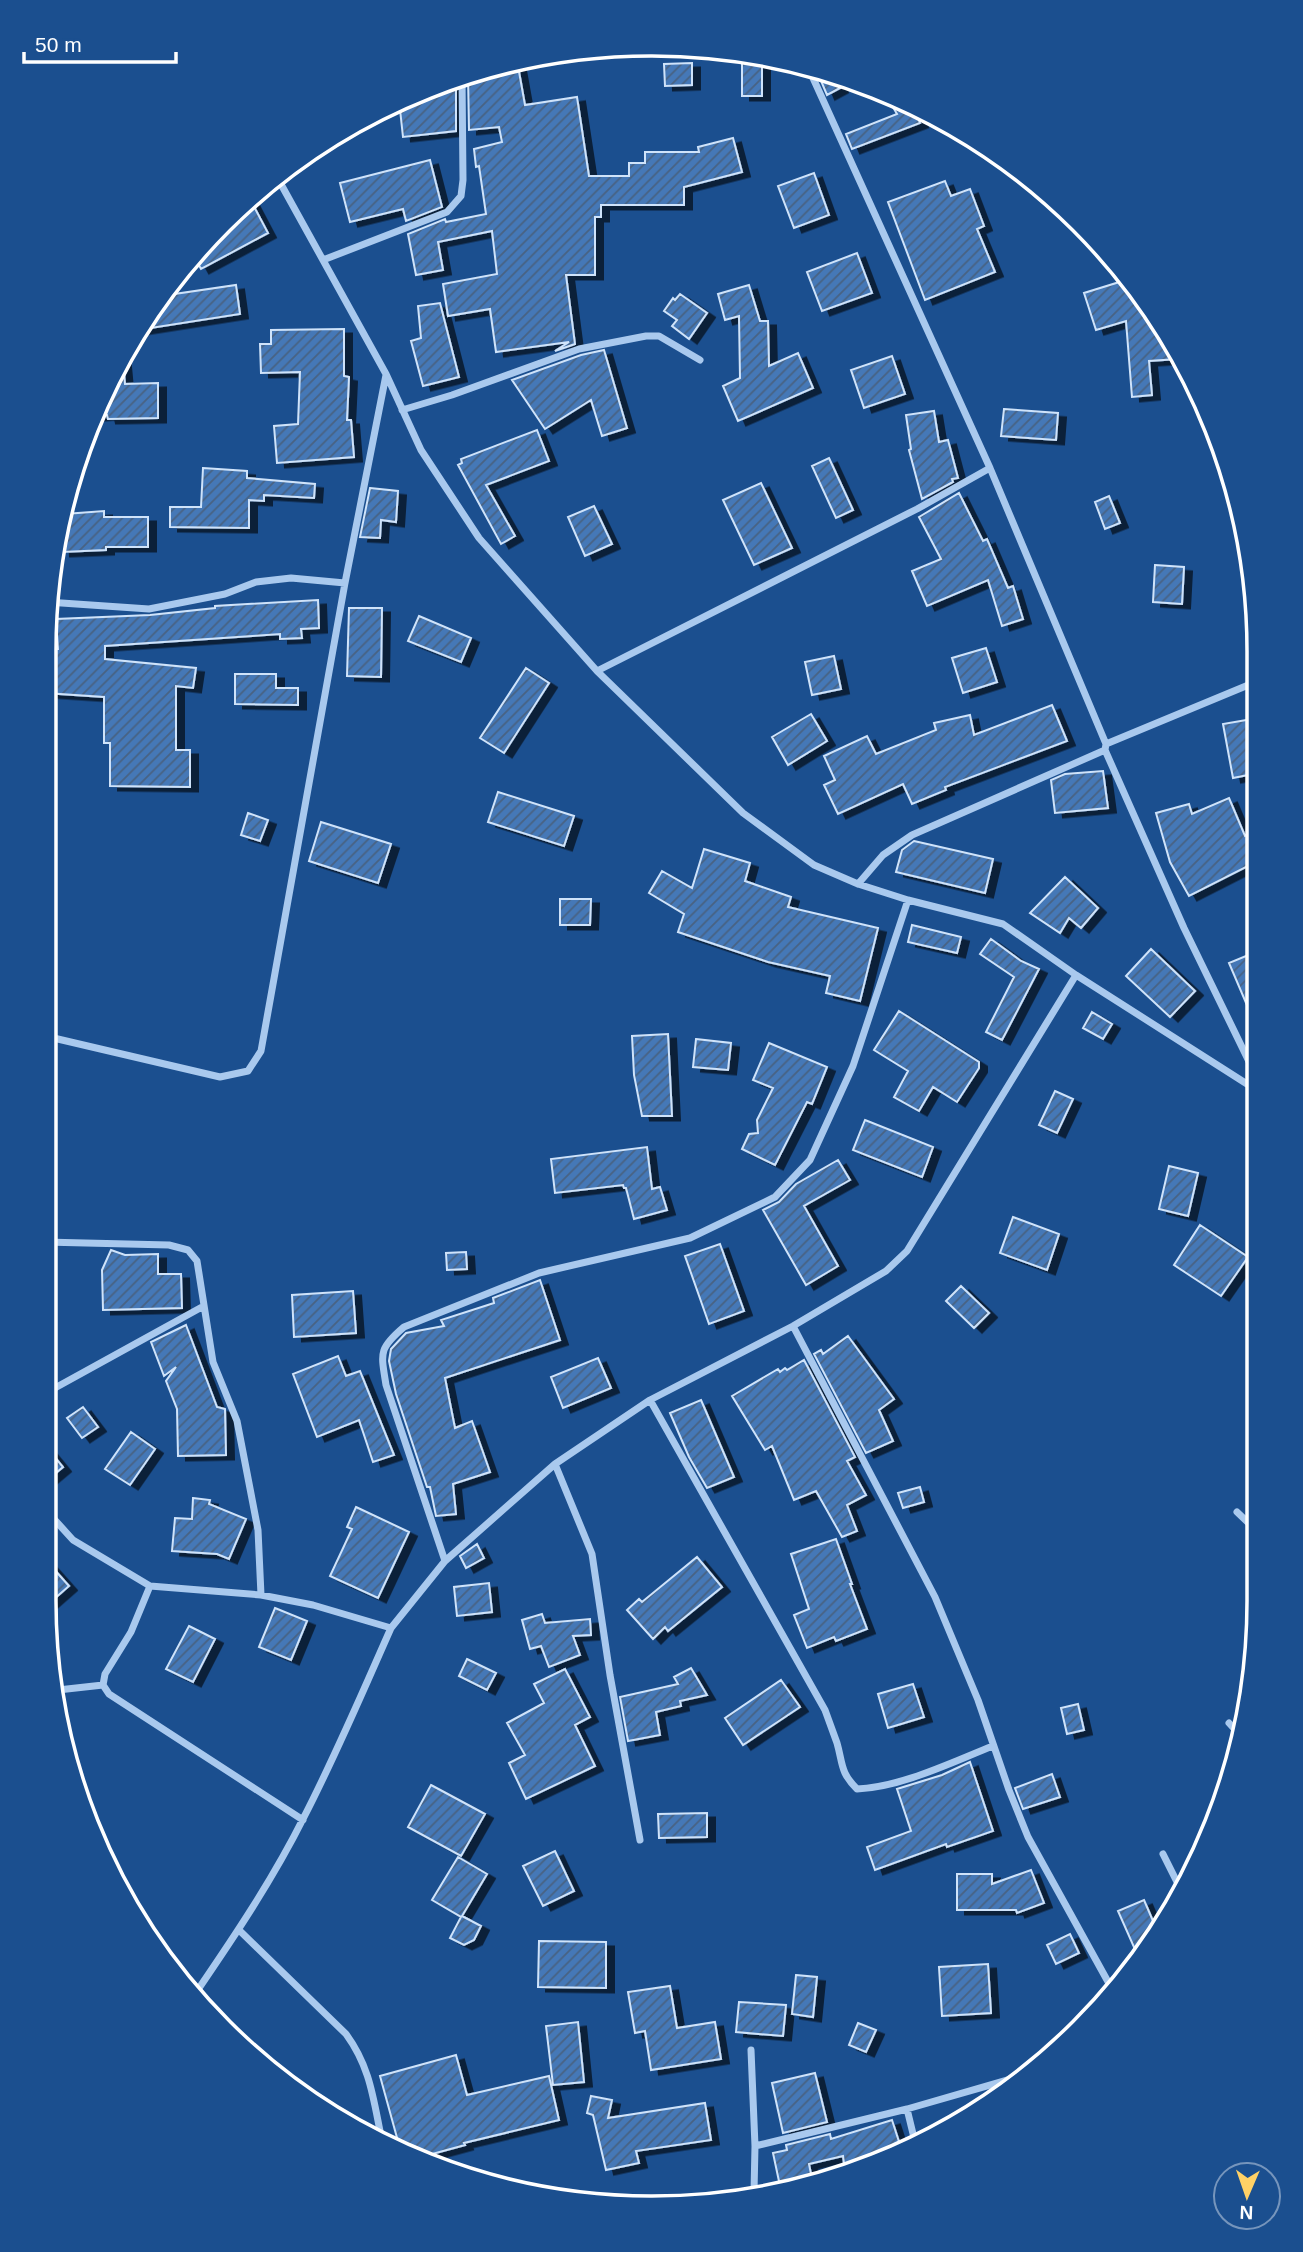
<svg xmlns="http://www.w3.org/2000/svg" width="1303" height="2252" viewBox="0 0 1303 2252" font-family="Helvetica,sans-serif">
<defs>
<pattern id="building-hatch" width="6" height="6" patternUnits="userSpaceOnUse" patternTransform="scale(1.75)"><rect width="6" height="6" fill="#4478b7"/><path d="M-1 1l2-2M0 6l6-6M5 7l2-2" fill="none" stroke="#486282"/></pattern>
<filter id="shadow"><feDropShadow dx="8" dy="4.5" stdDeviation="0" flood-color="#0009"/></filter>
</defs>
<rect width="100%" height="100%" fill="#1b4f8f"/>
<path fill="url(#building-hatch)" stroke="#cfe3fa" stroke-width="2" filter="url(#shadow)" d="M742,62H762V96H742Z
M692,63V85L665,86L664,64Z
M518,66L525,105L577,97L589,176H629V163H645V152H699L698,147L733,138L742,172L684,187V205H601V217H595V275H566L575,344L555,351L569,342L496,352L490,309L448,316L443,284L497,274L492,231L438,242L443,270L416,275L408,234L445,219L446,222L486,214L479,166L476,167L474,149L502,142L499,127L469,130L468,75Z
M816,69L834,75L840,88L827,95Z
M456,79V131L403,137L399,100L419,90Z
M883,90L913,105L920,123L852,149L846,134L897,114Z
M430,160L442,207L406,221L403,209L350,222L340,183Z
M814,173L829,215L794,228L778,186Z
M945,181L951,196L970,189L984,226L977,229L995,272L925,300L888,202Z
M250,199L268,233L201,269L194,256L221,222Z
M857,253L872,293L822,311L807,272Z
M1126,280L1178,347V359L1149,361L1152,395L1132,397L1126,321L1096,330L1084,293Z
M236,285L240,314L138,330L146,314L161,296Z
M749,285L760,321H768L769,366L798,353L813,388L738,421L723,386L740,378L739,316L725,320L718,294Z
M680,294L707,313L689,339L672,326L677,320L664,311L673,298L675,300Z
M440,303L459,377L423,386L411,341L421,338L418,306Z
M344,329V376L349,377L347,420H351L354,457L277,463L274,426L298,424L300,372L261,373L260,344H271V330Z
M604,350L627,428L602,436L591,400L545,429L512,380L581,355Z
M892,356L905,394L864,408L851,370Z
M123,362L125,384L158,383V418L108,419L107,415L96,416Z
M1004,409L1058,413L1056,440L1001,436Z
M934,411L939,442L948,440L958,478L952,479L953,482L922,499L909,450L911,449L906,415Z
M537,430L549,461L486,485L515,536L501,544L458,465L462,463L461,459Z
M829,458L853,510L836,518L812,466Z
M203,468L247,471V478L315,484L314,498L264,495V501L249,500V528L170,527V507H201Z
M761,483L792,548L754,565L723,500Z
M370,488L398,491L396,522L381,520L380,538L360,537Z
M959,493L983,541L987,539L1008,588L1013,586L1023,619L1002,626L988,580L927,606L912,571L941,559L919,517Z
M1109,496L1120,523L1105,529L1095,502Z
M594,506L612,544L585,556L568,517Z
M104,511V517H148V547H106V550L62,552L61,532L65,514Z
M1155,565L1184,567L1182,604L1153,602Z
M318,600L319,628L301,629L302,638L280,639V634L105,646V659L196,668L193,688L176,686V750H190V787L110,786V743H104V697L45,693V649H58L56,619L150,615L215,608V606Z
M349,608H382L381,677L347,676Z
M419,616L471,638L461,662L408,641Z
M986,648L997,682L963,693L952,658Z
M834,656L841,689L812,695L805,662Z
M526,668L549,683L504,753L480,738Z
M235,674H276V688H298V705L235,704Z
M1052,705L1067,741L945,787L946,790L912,804L903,784L838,814L824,785L835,780L824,756L867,736L876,754L936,730L934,723L970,715L974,735Z
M811,714L827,741L788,765L772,737Z
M1258,718V773L1233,778L1223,724Z
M1103,771L1108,808L1055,813L1051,780L1065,774Z
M498,792L574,816L564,846L488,822Z
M1229,798L1245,836L1251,833L1258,846V861L1189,896L1170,862L1156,813L1189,804L1192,814Z
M248,813L268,820L260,841L241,835Z
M321,822L391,844L378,883L309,861Z
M914,841L993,859L985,893L896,872L902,850Z
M704,849L750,863L745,881L791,897L788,907L878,928L860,1001L826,993L830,976L768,962L678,932L684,914L649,893L662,871L692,888Z
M1065,877L1098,908L1081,928L1069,918L1060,933L1030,913Z
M560,899H591L590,925H560Z
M912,925L961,937L957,953L908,942Z
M991,939L1021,961L1039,969L1002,1040L986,1032L1014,977L980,954Z
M1151,949L1195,991L1170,1017L1126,976Z
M1258,951V1031L1229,963Z
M899,1011L979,1062V1068L957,1102L933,1087L919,1111L894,1097L908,1071L874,1050Z
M1092,1012L1112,1024L1103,1039L1083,1028Z
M668,1034L672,1116H642L634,1075L632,1036Z
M696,1039L731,1043L728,1070L693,1067Z
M769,1043L827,1067L812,1104L807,1102L775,1165L742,1149L749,1134L758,1133L757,1120L773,1088L753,1080Z
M1055,1091L1073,1099L1057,1133L1039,1125Z
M865,1120L933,1147L922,1177L853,1150Z
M647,1147L652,1189L660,1187L667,1210L634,1219L626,1188H624L623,1185L555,1193L551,1159Z
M838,1160L850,1180L804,1206L838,1266L806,1285L763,1210L779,1202L796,1184Z
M1169,1166L1198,1173L1188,1216L1159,1209Z
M1013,1217L1059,1234L1047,1270L1000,1253Z
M1200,1225L1248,1257L1221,1296L1174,1265Z
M720,1244L744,1311L709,1324L685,1256Z
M111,1250L125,1255L158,1254V1274H181L182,1308L103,1310L102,1270Z
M466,1252L467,1269L447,1270L446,1253Z
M540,1280L560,1340L445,1378L455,1428L472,1421L490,1472L453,1484L456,1514L436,1516L430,1487H427L396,1394L389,1361L391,1349L406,1333L444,1326L441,1320L494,1303L493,1298Z
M961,1286L989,1313L974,1328L946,1301Z
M353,1291L356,1333L294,1337L292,1295Z
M186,1325L217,1407L225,1409L226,1455L178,1456L177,1409L166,1381L176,1367L164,1376L151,1342Z
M848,1336L894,1399L879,1410L893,1441L866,1453L814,1354L821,1350L823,1354Z
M338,1356L346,1376L360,1371L394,1455L373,1462L359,1420L317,1437L293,1374Z
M598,1358L611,1388L563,1408L551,1377Z
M804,1360L855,1457L847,1461L866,1495L847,1505L857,1531L842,1537L816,1491L794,1500L772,1446L765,1450L732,1396L778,1369L780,1372L785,1368L787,1370Z
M701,1400L734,1477L707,1488L689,1457L670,1413Z
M83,1407L98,1427L82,1438L67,1418Z
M131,1432L155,1449L130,1485L105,1469Z
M44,1444L63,1467L44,1483Z
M920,1487L924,1502L903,1508L898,1493Z
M193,1498L210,1500L209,1504L246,1519L229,1559L217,1554L172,1551L175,1518L192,1519Z
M356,1507L409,1532L378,1598L330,1576L352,1529L347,1527Z
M836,1539L852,1584H850L867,1629L836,1641L834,1637L807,1648L794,1615L809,1609L791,1554Z
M477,1544L484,1558L466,1568L460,1556Z
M697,1557L722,1587L668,1631L665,1627L653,1639L627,1610L639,1599L642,1602Z
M44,1558L69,1586L45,1607L44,1600Z
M489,1583L492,1612L457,1616L454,1587Z
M275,1608L307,1621L291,1660L259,1647Z
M542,1614L545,1623L590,1619L591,1635L573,1636L580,1655L549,1667L541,1646L530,1649L522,1620Z
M189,1626L215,1639L193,1682L166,1669Z
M467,1659L496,1673L487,1690L459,1676Z
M691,1668L707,1695L680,1701L681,1706L656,1712L660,1735L628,1741L620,1697L678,1684L674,1677Z
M565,1669L590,1717L575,1725L595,1766L526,1799L509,1763L525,1755L507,1723L544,1703L534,1684Z
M781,1680L800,1707L743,1745L725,1718Z
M913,1684L924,1717L888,1728L878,1694Z
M1078,1704L1084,1730L1067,1734L1061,1708Z
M970,1762L993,1831L947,1847L946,1844L875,1870L867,1847L911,1831L897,1789L942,1775Z
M1052,1774L1060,1797L1023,1809L1015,1788Z
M431,1785L485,1814L461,1856L408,1827Z
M707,1813V1837L659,1838L658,1814Z
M555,1851L574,1891L543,1906L523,1866Z
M458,1857L487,1874L462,1916L481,1926L474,1940L464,1945L450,1938L461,1917L432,1900Z
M1031,1870L1044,1903L1017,1913L1016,1910H957V1874H992V1884Z
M1144,1900L1159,1935L1147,1949L1137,1954L1118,1911Z
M1070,1934L1079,1953L1056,1964L1047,1945Z
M539,1941L606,1942V1988L538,1987Z
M988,1964L991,2013L942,2016L939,1967Z
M796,1975L817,1977L813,2017L792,2014Z
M670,1986L677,2028L715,2022L721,2059L651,2070L645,2031L635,2033L628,1992Z
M739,2002L786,2005L783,2036L736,2032Z
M578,2022L584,2082L553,2085L546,2026Z
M858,2023L876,2030L866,2052L849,2045Z
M456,2055L467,2095L549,2076L559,2120L464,2143L465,2145L425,2156L399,2145L380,2076Z
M815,2073L827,2122L783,2133L772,2083Z
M591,2096L612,2100L608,2118L705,2103L711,2140L636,2151L639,2163L606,2170L593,2115L587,2113Z
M892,2120L902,2151L891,2157L845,2171L843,2156L809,2164L812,2179L780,2186L773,2153L787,2150L786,2145L830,2134L831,2139Z"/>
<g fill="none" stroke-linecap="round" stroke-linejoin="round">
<path stroke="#a9c9ee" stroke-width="7" d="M808,67L990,468L1106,744L1105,750L1184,928L1258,1080
M277,177L386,374L421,450L479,538L597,671L743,813L814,865L858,884L908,900L1003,924L1076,975L1258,1091
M323,260L447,212L461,196L463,180L462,77
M402,410L452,395L579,349L646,336H659L700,360
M47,602L149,609L225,594L256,582L291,578L345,583L386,375
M597,671L917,509L990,468
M1106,744L1258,681
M858,884L883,855L912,835L1105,750
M45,1036L220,1077L248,1071L261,1051L345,583
M44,1242L169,1245L188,1250L197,1261L213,1362L237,1421L258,1530L261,1595
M793,1326L935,1597L978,1700L1009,1790L1028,1837L1112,1989
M44,1394L202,1307
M650,1400L825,1710C829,1721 833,1732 837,1743C843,1764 840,1772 857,1789C902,1787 952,1762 993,1746
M555,1464L592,1554L610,1675L640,1840
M44,1508L73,1540L150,1586L261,1595L313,1605L391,1628L445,1561L555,1464L650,1400L793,1326L886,1271L907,1251L1076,975
M1237,1512L1258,1532
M445,1561L386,1385C381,1353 378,1349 404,1327L539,1273L690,1238L775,1197L810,1160L853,1066L908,900
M150,1586L131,1632L105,1674L103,1685L109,1694L303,1820
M58,1690L103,1685
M1229,1723L1239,1734
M1163,1854L1181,1890
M239,1930L346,2034C370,2067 373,2097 381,2136
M195,1994C234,1937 273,1879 304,1817C336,1755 363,1691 391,1628
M751,2050L755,2146L754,2192
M907,2109L915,2142
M755,2146L907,2109L1025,2075"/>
</g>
<path d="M0 0H1303V2252H0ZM651 56H652A595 595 0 0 1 1247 651V1601A595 595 0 0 1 652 2196H651A595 595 0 0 1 56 1601V651A595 595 0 0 1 651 56Z" fill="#1b4f8f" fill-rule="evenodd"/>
<path fill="none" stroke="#fff" stroke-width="3.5" d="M651 56H652A595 595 0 0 1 1247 651V1601A595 595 0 0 1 652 2196H651A595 595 0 0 1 56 1601V651A595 595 0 0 1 651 56Z"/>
<g transform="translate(1247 2196) rotate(182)"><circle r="33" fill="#1b4f8f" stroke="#7695bc" stroke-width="2"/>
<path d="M0-5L12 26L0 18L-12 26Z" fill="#ffd166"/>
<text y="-10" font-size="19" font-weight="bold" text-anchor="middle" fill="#ffffff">N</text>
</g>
<path d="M24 52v10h152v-10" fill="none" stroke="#ffffff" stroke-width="3.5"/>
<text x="35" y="52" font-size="21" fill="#ffffff" stroke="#1b4f8f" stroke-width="5" paint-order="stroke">50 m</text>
</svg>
